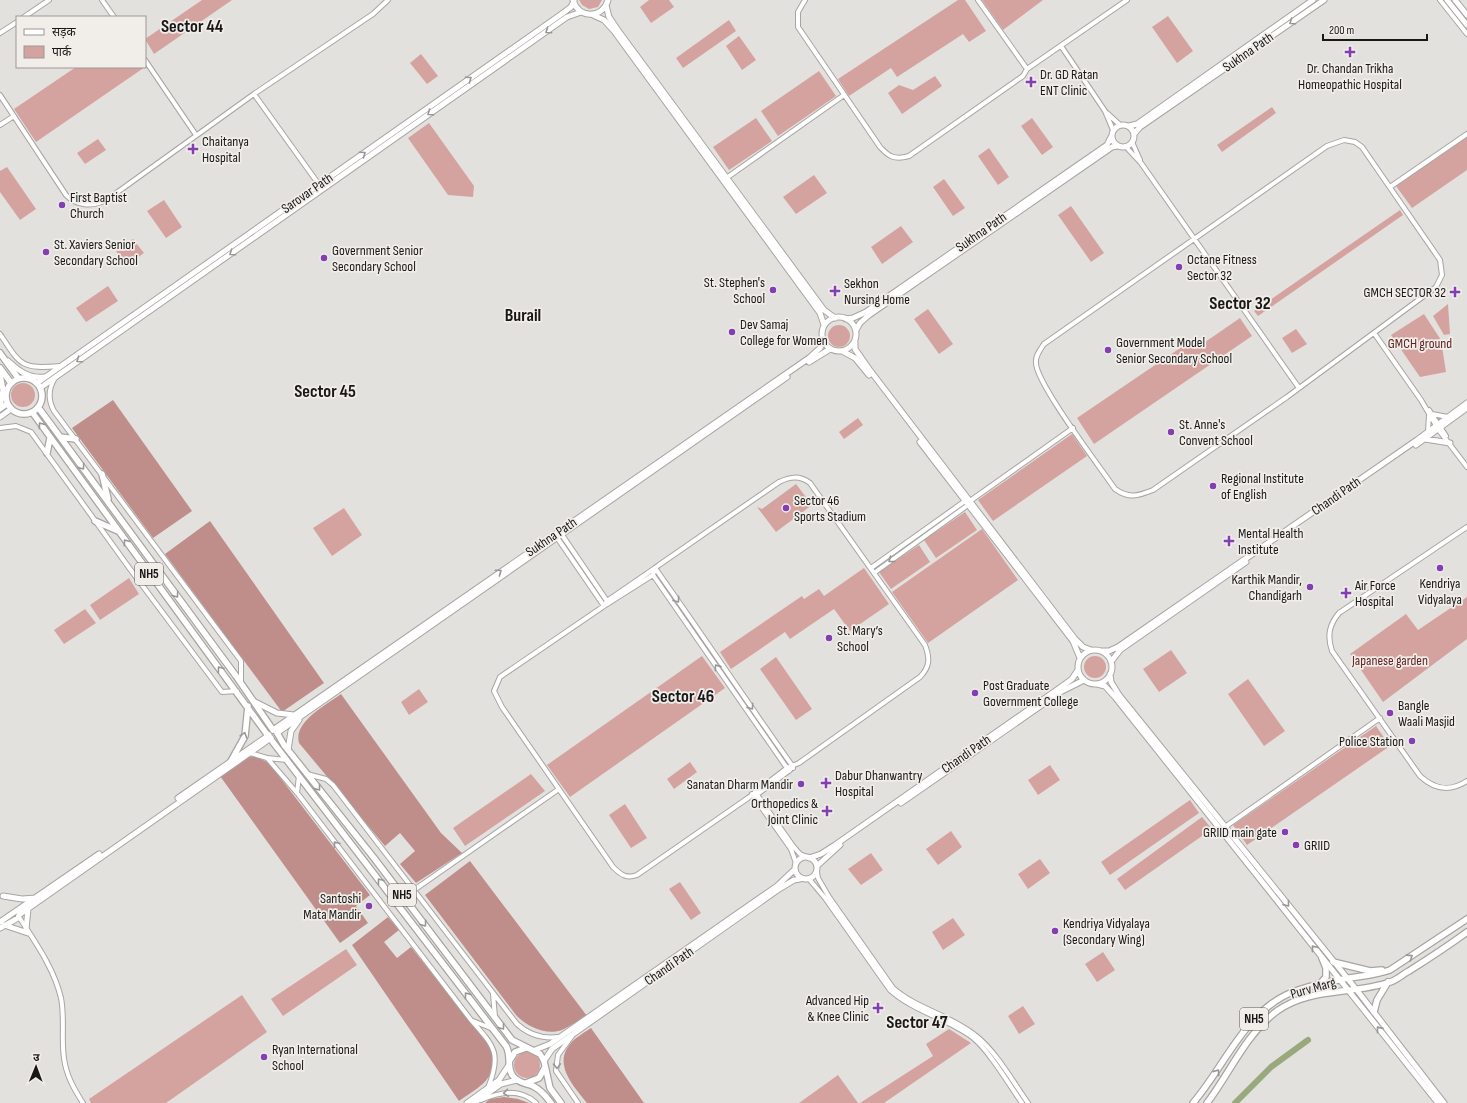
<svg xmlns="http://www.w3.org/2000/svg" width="1467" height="1103" viewBox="0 0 1467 1103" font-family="'Sofia Sans Condensed','Noto Sans Devanagari',sans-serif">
<rect width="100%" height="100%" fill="#e3e1dd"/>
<path fill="#d5a39f" d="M202,0H232L154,54L145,39Z
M579,0H602L598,7L589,9L582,5Z
M649,0H669L674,7L651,23L640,7Z
M958,0H965L986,31L969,42L963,34L897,77L891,68L849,96L838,79Z
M982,0H1043L1003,30Z
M1168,16L1193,51L1177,63L1152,27Z
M729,20L736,31L683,68L676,58Z
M739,36L756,60L742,70L726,46Z
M421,54L438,76L427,84L410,63Z
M76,67H145L36,142L14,109Z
M819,71L836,96L778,136L761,111Z
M935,76L942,86L902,114L888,93L899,85L913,90Z
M1272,107L1276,113L1222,152L1217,145Z
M756,118L772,141L729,170L713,147Z
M1032,118L1053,147L1042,155L1021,126Z
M429,123L474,186L473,197L448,195L408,138Z
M1467,137V170L1412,208L1396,186Z
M98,139L106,150L85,164L77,153Z
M989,148L1009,177L998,185L978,156Z
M7,167L36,209L20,220L0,192V171Z
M814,175L827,193L796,214L783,197Z
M944,179L965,208L953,216L933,187Z
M164,200L182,227L166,238L147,211Z
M1071,206L1104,253L1091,262L1058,215Z
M1400,210L1403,215L1258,316L1254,311Z
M901,226L913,242L882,264L871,247Z
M133,239L144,253L126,266L116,251Z
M108,286L118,301L86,322L76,308Z
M1448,304L1450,334L1444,335L1433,316Z
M928,309L953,344L939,354L914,319Z
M1424,314L1441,340L1446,372L1420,377L1391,335Z
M1240,318L1252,336L1094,444L1077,418L1189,342L1195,349Z
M828 336a11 11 0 1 1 22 0a11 11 0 1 1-22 0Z
M1296,329L1307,344L1292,353L1282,338Z
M11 395a12 12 0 1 1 24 0a12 12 0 1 1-24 0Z
M858,418L863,425L844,439L839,432Z
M1072,434L1087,456L993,521L978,500Z
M796,484L812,505L776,532L757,507L762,509Z
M344,508L362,535L332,556L313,528Z
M965,512L977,530L936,558L924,540Z
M982,529L1018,580L928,643L892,592Z
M919,545L930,562L891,589L879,572Z
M864,568L889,604L850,631L834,609L790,639L785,632L731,669L720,652L802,596L804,599L819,589L824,596Z
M129,578L139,594L100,620L90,605Z
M1467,597V639L1383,702L1350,654L1406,614L1418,630Z
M85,609L96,623L64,644L54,630Z
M1171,650L1187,673L1159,692L1143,669Z
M1084 667a11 11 0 1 1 22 0a11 11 0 1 1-22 0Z
M702,656L725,688L570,797L547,765Z
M776,657L812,709L796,720L760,669Z
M1248,679L1285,731L1264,746L1228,694Z
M419,689L428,702L409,715L401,702Z
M1376,726L1390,746L1247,845L1233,825Z
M690,762L697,772L674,789L667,779Z
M1050,765L1060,780L1038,795L1028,780Z
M531,774L545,791L465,846L453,828Z
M1190,800L1199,813L1110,875L1101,862Z
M625,804L647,838L631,848L609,815Z
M1202,817L1212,829L1125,890L1117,879Z
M951,831L962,847L938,865L926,849Z
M871,853L883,870L861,885L848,869Z
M1040,859L1050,873L1028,889L1018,874Z
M680,882L701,913L691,920L669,889Z
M953,918L965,935L943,950L932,932Z
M346,949L357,965L283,1016L271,999Z
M1103,952L1115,970L1097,982L1085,964Z
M242,995L267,1032L166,1103H91L89,1099Z
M1023,1006L1035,1024L1019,1034L1008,1016Z
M949,1029L971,1043L884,1103H860L933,1056L926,1044Z
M514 1065a13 13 0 1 1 26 0a13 13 0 1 1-26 0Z
M838,1075L858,1103H799Z"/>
<path fill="#c08e8a" d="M113,400L192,511L153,538L72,428Z
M210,521L324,683L282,712L165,554Z
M341,694L441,833L462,853L416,883L400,864L415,851L400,833L385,846L299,743C293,722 326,705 341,694Z
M248,757H257L269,763L370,895L356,906L368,923L340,943L220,776Z
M470,861L587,1016C579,1020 570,1026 562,1030C546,1036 526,1026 516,1015L425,895Z
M388,917L399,930L384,942L397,958L411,947L491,1048C500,1078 480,1086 459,1101L352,945Z
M591,1028L644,1103H587C574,1087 552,1064 571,1043C576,1037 584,1033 591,1028Z
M504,1097L518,1099L529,1103H485L490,1099Z"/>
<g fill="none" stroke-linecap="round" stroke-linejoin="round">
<path stroke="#99a87d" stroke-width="6" d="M1235,1103L1271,1067L1308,1040"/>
<defs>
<path id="tertiary" d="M102,0L114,17
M805,0L798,12V27L880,147C889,157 895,160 909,156L1023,76L1027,69L1127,0
M978,0L1027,69
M1440,0L1467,34
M24,17L49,0
M0,33L17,22
M1061,46L1105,111L1113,130
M145,60L196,135
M254,94L320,186
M0,95L66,195C77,207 94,207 108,199L254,94L373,14L388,0
M1107,113L1120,125
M0,125L14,116
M1344,140L1355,142L1362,147L1440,260L1442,275L1436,287L1287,397L1153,490C1138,496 1129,499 1115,489C1100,467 1036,383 1036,363C1035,356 1040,350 1044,344L1327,146Z
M1132,142L1140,160
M1126,147L1141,163L1299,388
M725,179L844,95
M1390,187L1467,134
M1374,333L1421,400L1438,429L1467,467
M0,334C21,366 21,369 60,366
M55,378C48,389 48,400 54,411L241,661V683
M1429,410L1446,436
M1432,414L1448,417
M0,428L16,426L31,432L130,569L222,692L237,691
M1428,431L1429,415
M970,501L1073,428
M1467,527L1339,613C1329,625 1327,636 1332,651L1420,776C1435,790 1450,792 1467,781
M560,532L607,601
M556,536L604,606L653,575L655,568L659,565L779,482C790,477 799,475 810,483L925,645C930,658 930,667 920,677L799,763L787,768L748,798L637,875C627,879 621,875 613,867L502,707L494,691L500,677L604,606L607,601L655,568C701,633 745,699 791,764L793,768
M871,568L965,501
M874,573L968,505
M653,575L789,771
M250,753L267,758L298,794L471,1020C494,1046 502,1053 488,1088
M267,758L287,760
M307,774L326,779L333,785L517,1024C528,1034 542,1039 558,1037
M755,792L793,846L800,854L807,857
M297,793L299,776
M752,794L791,849L796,863
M755,796L790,770
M1225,827L1380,718
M817,872L818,878L829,897L893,988C917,1009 950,1015 975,1035C996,1051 1013,1082 1028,1103
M809,879L825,898L890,990C913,1011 946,1018 972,1037C988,1049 1010,1086 1022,1103
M414,890L559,789
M19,917C35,942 54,968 61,998C65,1018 61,1038 64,1058C66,1075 74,1089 83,1103
M493,994L495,1017
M473,1021L493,1029
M572,1036L558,1055L556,1071L578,1103
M481,1100C500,1092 520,1088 536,1103"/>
<path id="secondary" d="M573,0C578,19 603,19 608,0
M1447,0L1467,25
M1455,0L1467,15
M606,5L609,17L617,29L824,310L835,318
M593,15L604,20L614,31L820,313L824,325
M1112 136a11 11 0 1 1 22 0a11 11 0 1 1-22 0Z
M1129,126L1137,124L1313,0
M1134,134L1140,127L1324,0
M822 334a17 17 0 1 1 34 0a17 17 0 1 1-34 0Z
M846,319L853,318L866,312L1107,145L1111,137
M856,330L860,323L869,315L1112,147L1117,146
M855,342V349L869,369L1075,639L1083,647L1091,650
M842,351L855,358L869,375
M8,361C19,371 29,379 45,377
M809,362L830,349
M0,373L3,390L0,408
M37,383L563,13L571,7L574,1
M40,388L567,17L581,12
M0,409L7,404
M0,417L11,409
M1425,439L1450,443
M920,442L1073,641L1080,658
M1416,445L1467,408
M1078 667a17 17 0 1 1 34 0a17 17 0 1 1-34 0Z
M1102,651H1109L1118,647L1417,440L1467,403
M1111,662L1120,650L1246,562
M1110,674L1111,682L1119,695L1356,989L1444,1103
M1097,684L1105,686L1115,697L1438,1103
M253,701L277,713L294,715
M273,730L809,358L820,348L823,340
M277,733L787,377
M288,750L291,731L299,720
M178,798L269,735
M901,803L1062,691L1084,680
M795 868a11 11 0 1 1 22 0a11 11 0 1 1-22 0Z
M809,858L821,854L835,845L1061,687L1072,679L1078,670
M817,866L840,845
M3,896L22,899L36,898
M0,922L99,854
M4,925L28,933
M0,928L18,918L19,915L271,738
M26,929L28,909
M535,1050L550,1044L777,886L794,870
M544,1061L552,1049L779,889L794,880L800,879
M467,1103L499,1080L509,1065
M474,1103L501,1084L517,1080"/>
<path id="trunk" d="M0,353L18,378
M0,368L11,383
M6 396a18 18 0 1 1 36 0a18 18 0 1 1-36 0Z
M38,407L236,676L273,730L276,731L284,745L374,858L512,1040L540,1054L544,1061L550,1088L561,1103
M32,412L269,737L506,1046C512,1056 506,1068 513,1076C518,1083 526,1083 533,1086C541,1090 546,1096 551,1103
M60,437L76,439
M47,453L50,438
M102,474L108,499
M95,521L118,531
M231,761L245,736L248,706
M1333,962L1370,971L1382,970
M1319,985L1326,977V968L1322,958
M1374,1012L1377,1000L1388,982
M510,1060L515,1052L526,1048
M526,1083L539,1078L544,1069
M1193,1103C1226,1065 1246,1007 1298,990C1311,986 1326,982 1339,980C1357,976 1374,976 1390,970L1467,919
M1207,1103C1230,1073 1245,1035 1277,1011C1310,987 1353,995 1390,982C1397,980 1403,974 1409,971C1428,959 1448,946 1467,932"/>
</defs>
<use href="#tertiary" stroke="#a7a5a2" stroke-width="6"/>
<use href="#secondary" stroke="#a7a5a2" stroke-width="7"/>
<use href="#trunk" stroke="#a7a5a2" stroke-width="8"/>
<use href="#tertiary" stroke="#fff" stroke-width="4"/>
<use href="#secondary" stroke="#fff" stroke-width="5"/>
<use href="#trunk" stroke="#fff" stroke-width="5.5"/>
</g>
<defs><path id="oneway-chevron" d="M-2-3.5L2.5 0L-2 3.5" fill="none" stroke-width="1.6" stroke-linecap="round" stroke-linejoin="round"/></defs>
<g stroke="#989797">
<use href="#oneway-chevron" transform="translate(1292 22) rotate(145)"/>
<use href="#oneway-chevron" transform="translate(548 31) rotate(145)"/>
<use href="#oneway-chevron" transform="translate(469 79) rotate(-35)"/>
<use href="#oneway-chevron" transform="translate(430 113) rotate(145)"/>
<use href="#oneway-chevron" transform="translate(363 154) rotate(-35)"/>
<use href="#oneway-chevron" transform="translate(232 253) rotate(145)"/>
<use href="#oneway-chevron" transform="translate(79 360) rotate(145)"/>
<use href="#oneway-chevron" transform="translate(41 425) rotate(-126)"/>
<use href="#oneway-chevron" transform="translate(82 467) rotate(54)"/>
<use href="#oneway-chevron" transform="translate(126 542) rotate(-126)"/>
<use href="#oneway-chevron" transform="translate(891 560) rotate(144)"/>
<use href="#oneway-chevron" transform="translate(499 572) rotate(-35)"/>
<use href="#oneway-chevron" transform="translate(176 595) rotate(54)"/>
<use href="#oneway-chevron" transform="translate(677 600) rotate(54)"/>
<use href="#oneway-chevron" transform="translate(717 667) rotate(-125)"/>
<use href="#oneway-chevron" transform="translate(220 669) rotate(-127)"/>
<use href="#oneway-chevron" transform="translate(751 707) rotate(55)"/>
<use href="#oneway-chevron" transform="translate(244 735) rotate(-73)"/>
<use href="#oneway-chevron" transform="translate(318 788) rotate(52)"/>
<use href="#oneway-chevron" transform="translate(336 844) rotate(-128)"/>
<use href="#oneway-chevron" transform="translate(380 881) rotate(-127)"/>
<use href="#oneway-chevron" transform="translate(1287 904) rotate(51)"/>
<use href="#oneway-chevron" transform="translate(424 924) rotate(53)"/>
<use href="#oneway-chevron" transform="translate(1314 948) rotate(-128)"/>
<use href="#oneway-chevron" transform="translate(1410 957) rotate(-33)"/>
<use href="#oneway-chevron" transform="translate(467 995) rotate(-127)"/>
<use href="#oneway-chevron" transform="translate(502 1027) rotate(53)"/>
<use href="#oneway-chevron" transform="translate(1379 1029) rotate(-129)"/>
<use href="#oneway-chevron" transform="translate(557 1066) rotate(88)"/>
<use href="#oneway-chevron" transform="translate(1217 1072) rotate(-55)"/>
<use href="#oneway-chevron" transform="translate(506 1093) rotate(172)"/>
</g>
<g fill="#833eb2" stroke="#f1eeea" stroke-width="1.5">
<path d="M1348 46h4v4h4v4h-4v4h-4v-4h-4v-4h4z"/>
<path d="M1029 76h4v4h4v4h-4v4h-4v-4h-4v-4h4z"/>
<path d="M191 143h4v4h4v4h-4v4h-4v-4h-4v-4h4z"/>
<circle cx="62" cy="205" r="4"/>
<circle cx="46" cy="252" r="4"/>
<circle cx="324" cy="258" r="4"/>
<circle cx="1179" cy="267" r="4"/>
<circle cx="773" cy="290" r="4"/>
<path d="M833 285h4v4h4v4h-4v4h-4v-4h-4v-4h4z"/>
<path d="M1453 286h4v4h4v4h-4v4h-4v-4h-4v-4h4z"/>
<circle cx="732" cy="332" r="4"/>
<circle cx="1108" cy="350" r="4"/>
<circle cx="1171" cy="432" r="4"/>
<circle cx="1213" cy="486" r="4"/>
<circle cx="786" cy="508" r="4"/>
<path d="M1227 535h4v4h4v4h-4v4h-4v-4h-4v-4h4z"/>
<circle cx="1440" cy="568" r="4"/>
<circle cx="1310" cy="587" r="4"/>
<path d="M1344 587h4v4h4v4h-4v4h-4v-4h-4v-4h4z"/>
<circle cx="829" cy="638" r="4"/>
<circle cx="975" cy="693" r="4"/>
<circle cx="1390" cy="713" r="4"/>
<circle cx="1412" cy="741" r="4"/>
<path d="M824 777h4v4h4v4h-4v4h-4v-4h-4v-4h4z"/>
<circle cx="801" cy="784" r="4"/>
<path d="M825 805h4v4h4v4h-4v4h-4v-4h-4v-4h4z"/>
<circle cx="1285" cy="832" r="4"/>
<circle cx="1296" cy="845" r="4"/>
<circle cx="369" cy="906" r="4"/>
<circle cx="1055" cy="931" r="4"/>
<path d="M876 1002h4v4h4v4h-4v4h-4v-4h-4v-4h4z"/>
<circle cx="264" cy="1057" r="4"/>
</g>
<g text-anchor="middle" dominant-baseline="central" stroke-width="3.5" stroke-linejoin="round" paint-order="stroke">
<g fill="#f1eeea" stroke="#5a5856" stroke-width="1">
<rect x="135" y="563" width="28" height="22" rx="3"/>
<rect x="388" y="884" width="28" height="22" rx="3"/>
<rect x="1240" y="1008" width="28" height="22" rx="3"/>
</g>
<g font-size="13" font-weight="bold" fill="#191817">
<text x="149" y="574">NH5</text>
<text x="402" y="895">NH5</text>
<text x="1254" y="1019">NH5</text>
</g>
<g font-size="14" fill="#191817" stroke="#f1eeea">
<text transform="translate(1248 52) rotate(-35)">Sukhna Path</text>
<text transform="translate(307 193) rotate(-35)">Sarovar Path</text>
<text transform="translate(981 232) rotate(-35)">Sukhna Path</text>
<text transform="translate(1336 496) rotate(-35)">Chandi Path</text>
<text transform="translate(551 537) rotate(-34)">Sukhna Path</text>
<text transform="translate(966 754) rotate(-35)">Chandi Path</text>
<text transform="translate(669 966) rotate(-35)">Chandi Path</text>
<text transform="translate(1313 988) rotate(-16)">Purv Marg</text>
</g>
<g font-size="14" fill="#191817" stroke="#f1eeea" text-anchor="start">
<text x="1350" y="68" text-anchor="middle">Dr. Chandan Trikha<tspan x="1350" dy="16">Homeopathic Hospital</tspan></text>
<text x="1040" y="74">Dr. GD Ratan<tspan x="1040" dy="16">ENT Clinic</tspan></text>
<text x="202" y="141">Chaitanya<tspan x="202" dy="16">Hospital</tspan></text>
<text x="70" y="197">First Baptist<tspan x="70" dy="16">Church</tspan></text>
<text x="54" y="244">St. Xaviers Senior<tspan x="54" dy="16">Secondary School</tspan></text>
<text x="332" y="250">Government Senior<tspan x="332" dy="16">Secondary School</tspan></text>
<text x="1187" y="259">Octane Fitness<tspan x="1187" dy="16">Sector 32</tspan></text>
<text x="765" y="282" text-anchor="end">St. Stephen's<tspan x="765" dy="16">School</tspan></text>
<text x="844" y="283">Sekhon<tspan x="844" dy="16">Nursing Home</tspan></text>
<text x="1446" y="292" text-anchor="end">GMCH SECTOR 32</text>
<text x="740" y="324">Dev Samaj<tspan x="740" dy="16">College for Women</tspan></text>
<text x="1116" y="342">Government Model<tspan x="1116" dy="16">Senior Secondary School</tspan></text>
<text x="1179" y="424">St. Anne's<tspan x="1179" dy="16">Convent School</tspan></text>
<text x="1221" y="478">Regional Institute<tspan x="1221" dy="16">of English</tspan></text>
<text x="794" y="500">Sector 46<tspan x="794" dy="16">Sports Stadium</tspan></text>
<text x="1238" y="533">Mental Health<tspan x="1238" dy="16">Institute</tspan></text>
<text x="1302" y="579" text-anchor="end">Karthik Mandir,<tspan x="1302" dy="16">Chandigarh</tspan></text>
<text x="1440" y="583" text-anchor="middle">Kendriya<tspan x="1440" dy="16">Vidyalaya</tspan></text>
<text x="1355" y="585">Air Force<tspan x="1355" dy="16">Hospital</tspan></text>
<text x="837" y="630">St. Mary’s<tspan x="837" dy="16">School</tspan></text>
<text x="983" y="685">Post Graduate<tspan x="983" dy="16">Government College</tspan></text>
<text x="1398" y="705">Bangle<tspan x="1398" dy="16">Waali Masjid</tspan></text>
<text x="1404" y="741" text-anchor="end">Police Station</text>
<text x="835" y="775">Dabur Dhanwantry<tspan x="835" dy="16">Hospital</tspan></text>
<text x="793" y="784" text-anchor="end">Sanatan Dharm Mandir</text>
<text x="818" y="803" text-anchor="end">Orthopedics &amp;<tspan x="818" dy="16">Joint Clinic</tspan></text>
<text x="1277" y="832" text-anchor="end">GRIID main gate</text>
<text x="1304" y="845">GRIID</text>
<text x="361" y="898" text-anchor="end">Santoshi<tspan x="361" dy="16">Mata Mandir</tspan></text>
<text x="1063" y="923">Kendriya Vidyalaya<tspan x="1063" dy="16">(Secondary Wing)</tspan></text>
<text x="869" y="1000" text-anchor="end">Advanced Hip<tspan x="869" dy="16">&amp; Knee Clinic</tspan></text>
<text x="272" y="1049">Ryan International<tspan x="272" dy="16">School</tspan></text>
</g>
<g font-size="14" fill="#612222" stroke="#f1eeea">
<text x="1420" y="343">GMCH ground</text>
<text x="1390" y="660">Japanese garden</text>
</g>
<g font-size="18" font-weight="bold" fill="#191817" stroke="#f1eeea">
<text x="192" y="26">Sector 44</text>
<text x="1240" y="303">Sector 32</text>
<text x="523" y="315">Burail</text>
<text x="325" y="391">Sector 45</text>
<text x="683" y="696">Sector 46</text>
<text x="917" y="1022">Sector 47</text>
</g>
</g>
<rect x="16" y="16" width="130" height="52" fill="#f1eeea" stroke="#9b9896"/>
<rect x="24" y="29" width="20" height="6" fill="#ffffff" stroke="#9b9896"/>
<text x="52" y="36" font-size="12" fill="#191817">सड़क</text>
<rect x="24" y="46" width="20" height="12" fill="#d5a39f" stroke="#9b9896"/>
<text x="52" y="56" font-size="12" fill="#191817">पार्क</text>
<g transform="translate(36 1067) rotate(1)" stroke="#f1eeea" stroke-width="3" paint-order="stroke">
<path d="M0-3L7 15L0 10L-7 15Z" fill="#191817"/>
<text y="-6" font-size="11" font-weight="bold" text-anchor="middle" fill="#191817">उ</text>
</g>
<path d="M1323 34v6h104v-6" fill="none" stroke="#191817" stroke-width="2"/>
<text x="1329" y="34" font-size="12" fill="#191817" stroke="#f1eeea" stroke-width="3" paint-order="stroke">200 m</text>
</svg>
